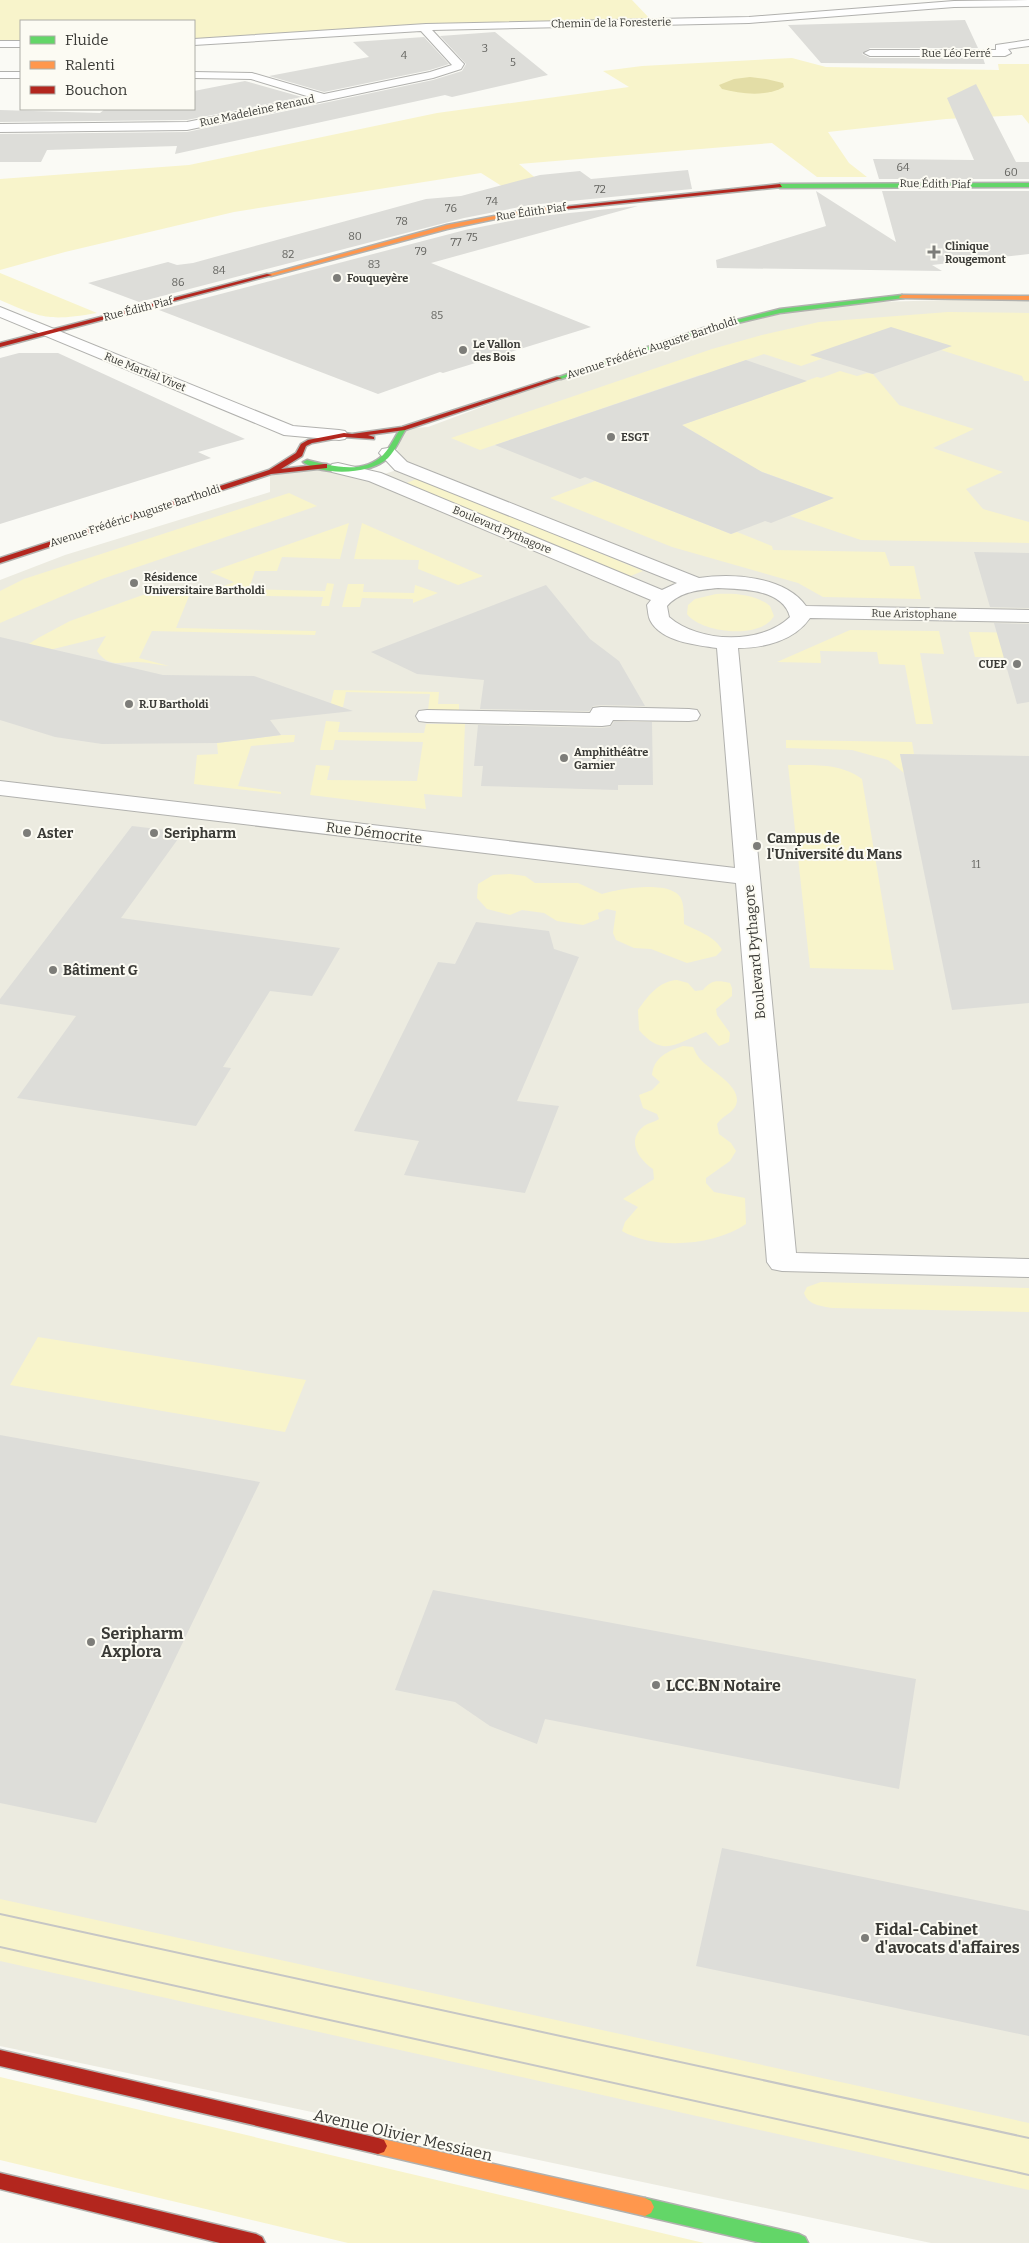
<svg xmlns="http://www.w3.org/2000/svg" width="1029" height="2243" viewBox="0 0 1029 2243" font-family="Bitter,serif">
<rect width="100%" height="100%" fill="#fafaf5"/>
<path fill="#ecebe0" d="M1029,298V2243H931L0,2046V580L65,555L270,492V472L324,466L375,477L403,468L394,461L403,429L428,427L570,374L706,329L838,303Z"/>
<path fill="#f8f4cb" d="M0,0H632L653,22L509,25L194,42V21H21V44H0Z
M792,58L826,67L999,70L998,64H1029V124L1022,115L946,119L828,132L849,163L867,177H817L772,143L519,164L560,199L530,204L481,173L234,212L65,252L0,270V179L189,165L437,113L629,87L603,71L642,66Z
M0,273L97,313C49,321 44,319 0,300Z
M948,312L1029,313V381H1024L1022,376L941,350L951,346L824,358L801,366L764,354L717,370L712,380L700,375L480,450L451,438L712,349L762,335L819,322Z
M840,371L857,376L867,373L873,374L899,405L974,429L933,448L1003,472L966,489L983,509L1029,522V543L861,540L790,516L833,498L708,452V440L682,425L817,377L821,378Z
M419,478L643,571L628,577L404,484Z
M595,481L731,534L737,532L772,546L773,550L885,552L890,566H914L921,599L823,597L798,583L672,547L550,498Z
M289,493L317,506L102,579L0,623V591L24,579Z
M349,523L340,559L282,557L277,571H255L249,589L325,591L327,583L334,584L329,606H321L323,597L202,595L234,582L210,572Z
M362,523L483,576L458,585L418,569L419,560L354,559Z
M348,584H364L363,592L414,593L415,585L438,593L413,603V599L362,598L360,607H342Z
M168,586L189,596L176,628L316,631L315,635L152,631L139,658L169,666C158,665 147,662 137,662C119,662 109,668 97,651L106,636L1,662L38,638L70,621Z
M716,594C735,593 755,594 770,606L774,616C761,640 701,633 687,614L688,605L695,599Z
M850,630L939,631L944,654L920,653L933,724H916L905,665L879,664L877,652L820,651L821,663L777,662Z
M969,632L1029,633V658L975,657Z
M334,690L439,692L438,704H459V711L428,710L430,694L346,692L343,707H330Z
M326,721L340,722L338,732L424,733L426,724H465L462,797L424,794L426,809L310,795L316,765L330,766L327,780L417,781L423,742L335,740L333,750H320Z
M281,735H295L294,742L251,746L238,786L281,792V794L194,784L197,755L218,754L217,743Z
M786,740L912,742L914,754H900L904,773L888,760L852,750L786,748Z
M788,765C814,765 841,763 862,779L894,970L810,968Z
M510,874L525,876L535,883H578L602,894C617,889 676,878 682,901C684,907 684,917 684,924C697,931 715,936 722,950L716,956L687,963L651,949L634,948L616,940L613,933L616,911L607,909L598,913L599,919L583,925L557,921L544,913L522,910L510,915L487,909L477,898L478,884L493,875Z
M677,980L688,983L695,991L703,990C711,980 717,980 730,983L732,988V996L716,1009L717,1015L730,1033L729,1042L719,1046L706,1032C677,1042 664,1059 639,1030L638,1010C648,996 659,981 677,980Z
M683,1046L693,1047C695,1052 698,1057 701,1060C711,1071 743,1087 736,1105C733,1113 722,1116 717,1124L719,1134L731,1143L736,1151L730,1161L706,1178V1183L714,1192L745,1198L746,1224C714,1246 655,1250 622,1231L625,1222L638,1207L623,1199L654,1179L653,1169C638,1159 626,1140 644,1126C648,1123 655,1122 659,1119L657,1114L643,1108L639,1095L652,1090L660,1082L652,1075C654,1057 668,1051 683,1046Z
M821,1282L1029,1288V1312L832,1308C821,1306 808,1305 804,1293L807,1287Z
M38,1337L306,1380L285,1432L10,1385Z
M0,1899L1029,2123V2190L0,1961Z
M0,2077L704,2243H348L0,2160Z"/>
<path fill="#e3dda6" d="M750,77L766,79L783,83L784,87C766,97 741,94 722,89L719,85L734,79Z"/>
<path fill="#ddddd9" d="M965,20L978,48H870L862,54L870,58H983L985,64L821,63L788,25Z
M495,32L548,75L452,97L445,95L175,154L177,146L47,150L41,162H0V134L187,132L433,80L462,71L466,64L440,36Z
M424,37L449,64L430,70L324,92L269,76L369,57L353,42Z
M245,81L302,97L187,120L0,122V110L100,113L105,109H194V91Z
M976,84L1016,162H1029V179H879L873,159L974,160L947,98Z
M688,170L692,189L530,205L464,218L139,302L88,283L168,262L177,265L193,263L426,199L461,196L540,175L580,171L591,179Z
M816,191L896,242L882,191H1029V254L932,265L942,271L717,268L716,260L826,226Z
M638,206L431,263L591,327L443,373L440,372L378,394L159,310L465,230L530,217Z
M891,327L952,346L873,374L810,355Z
M19,353H58L245,439L198,452L211,458L0,524V358Z
M746,360L807,381L682,425L762,472L834,498L771,523L765,521L731,534L585,477L580,479L495,445Z
M974,552L1029,553V608L990,607Z
M546,585L590,639L619,661L645,706L601,705L593,706L589,711L480,709L484,680L417,674L371,652Z
M994,623L1029,624V702L1017,704Z
M0,637L163,675L254,676L353,711L270,720L281,735L217,743L102,744L55,737L0,720Z
M614,722H652L653,785H618V790L481,786L483,766H474L478,725L602,728L610,727Z
M900,754L1029,756V1003L952,1010Z
M132,826L183,832L121,918L340,948L312,996L270,991L223,1067L231,1068L196,1126L17,1098L76,1016L0,1004V999Z
M476,922L549,931L554,949L579,957L517,1101L559,1106L525,1193L404,1175L419,1141L354,1131L438,962L455,964Z
M0,1435L260,1482L96,1823L0,1803Z
M433,1590L916,1679L899,1789L545,1719L537,1744L490,1726L455,1702L395,1690Z
M722,1848L1029,1911V2036L696,1966Z"/>
<g fill="none" stroke-linecap="round" stroke-linejoin="round">
<defs>
<path id="street" d="M1029,0V6L954,7L749,23L432,30L462,62L464,64L461,69L433,78L187,130L0,132V124L187,122L310,97L251,79L194,78V72L252,73L324,94L430,72L452,65L421,31L194,45V39L426,24L749,17L954,1Z
M1029,40V46L1008,49L1011,53L1005,56H870L864,53L870,50H996V45Z
M0,41H21V47H0Z
M0,72H21V78H0Z
M0,307L293,426L339,430L345,431L348,435L345,439L339,440L284,435L0,317Z
M388,448L394,449L407,462L699,578C732,573 785,576 806,606L1029,610V622L810,618C794,641 764,648 738,648L796,1253L1029,1259V1277L782,1271L772,1269L767,1262L736,883L0,795V781L735,868L717,648C697,645 661,642 650,620C648,616 648,610 647,605L651,600L369,481L332,472L329,468L332,464L338,463L381,473L662,590L677,583L395,470L379,453L382,449ZM718,588C742,589 783,589 790,617C761,645 699,643 669,617L667,606C680,591 700,590 718,588Z
M601,707L689,709L697,710L700,715L697,720L689,721L613,720L610,725L602,726L427,722L419,721L416,716L419,711L427,710L590,713L593,708Z"/>
<path id="fast" d="M1029,183V187L780,188L777,186L780,184Z
M902,295L905,297L904,298L780,313L708,330L561,379L556,378L704,328L780,309Z
M403,427L406,429C400,438 396,450 388,458C370,475 322,476 303,462L307,460C331,466 363,475 383,455C391,447 395,436 401,428Z
M645,2198L799,2234L805,2237L808,2243H762L645,2216L639,2213L636,2207L639,2201Z"/>
<path id="slow" d="M556,206L558,209L520,214L447,229L271,276L266,275L447,225L520,211Z
M902,295L1029,296V300L900,298L899,297Z
M378,2138L645,2198L651,2201L654,2207L651,2213L645,2216L378,2154L372,2152L369,2146L372,2140Z"/>
<path id="jam" d="M780,184L782,187L556,210L553,208Z
M267,274L272,275L0,347V343Z
M557,377L562,378L405,430L368,435L374,437V439L344,437L312,443L306,446L302,456L281,469L324,464H327V468L271,474L0,563V558L269,470L296,453L301,444L308,440L344,433L352,434L402,427Z
M0,2050L378,2138L384,2140L387,2146L384,2152L378,2154L0,2066Z
M0,2173L256,2234L262,2237L265,2243H220L0,2189Z"/>
</defs>
<use href="#street" stroke="#b1b1ae" stroke-width="2"/>
<use href="#fast" stroke="#b1b1ae" stroke-width="3"/>
<use href="#slow" stroke="#b1b1ae" stroke-width="3"/>
<use href="#jam" stroke="#b1b1ae" stroke-width="3"/>
<use href="#street" fill="#fefefe" fill-rule="evenodd"/>
<use href="#fast" fill="#63d668" fill-rule="evenodd"/>
<use href="#slow" fill="#ff974d" fill-rule="evenodd"/>
<use href="#jam" fill="#b3261e" fill-rule="evenodd"/>
<path stroke="#c6c6c5" stroke-width="2" d="M0,1914L1029,2138
M0,1947L1029,2175"/>
</g>
<g fill="#7d7d79" stroke="#fcfbf3" stroke-width="2">
<path d="M931.5 244.5h5v5h5v5h-5v5h-5v-5h-5v-5h5z"/>
<circle cx="337" cy="278" r="5"/>
<circle cx="463" cy="350" r="5"/>
<circle cx="611" cy="437" r="5"/>
<circle cx="134" cy="583" r="5"/>
<circle cx="1017" cy="664" r="5"/>
<circle cx="129" cy="704" r="5"/>
<circle cx="564" cy="758" r="5"/>
<circle cx="27" cy="833" r="5"/>
<circle cx="154" cy="833" r="5"/>
<circle cx="757" cy="846" r="5"/>
<circle cx="53" cy="970" r="5"/>
<circle cx="91" cy="1642" r="5"/>
<circle cx="656" cy="1685" r="5"/>
<circle cx="865" cy="1938" r="5"/>
</g>
<g text-anchor="middle" dominant-baseline="central" stroke-width="4" stroke-linejoin="round" paint-order="stroke">
<g font-size="11" fill="#3a3a36" stroke="#fcfbf3">
<text transform="translate(611 23) rotate(-1)">Chemin de la Foresterie</text>
<text x="956" y="53">Rue Léo Ferré</text>
<text transform="translate(257 111) rotate(-12)">Rue Madeleine Renaud</text>
<text transform="translate(935 184) rotate(1)">Rue Édith Piaf</text>
<text transform="translate(531 212) rotate(-8)">Rue Édith Piaf</text>
<text transform="translate(138 309) rotate(-14)">Rue Édith Piaf</text>
<text transform="translate(652 348) rotate(-18)">Avenue Frédéric Auguste Bartholdi</text>
<text transform="translate(145 372) rotate(22)">Rue Martial Vivet</text>
<text transform="translate(135 516) rotate(-18)">Avenue Frédéric Auguste Bartholdi</text>
<text transform="translate(502 530) rotate(23)">Boulevard Pythagore</text>
<text transform="translate(914 614) rotate(1)">Rue Aristophane</text>
</g>
<g font-size="11" fill="#63635f">
<text x="485" y="48">3</text>
<text x="404" y="55">4</text>
<text x="513" y="62">5</text>
<text x="903" y="167">64</text>
<text x="1011" y="172">60</text>
<text x="600" y="189">72</text>
<text x="492" y="201">74</text>
<text x="451" y="208">76</text>
<text x="402" y="221">78</text>
<text x="355" y="236">80</text>
<text x="472" y="237">75</text>
<text x="456" y="242">77</text>
<text x="421" y="251">79</text>
<text x="288" y="254">82</text>
<text x="374" y="264">83</text>
<text x="219" y="270">84</text>
<text x="178" y="282">86</text>
<text x="437" y="315">85</text>
<text x="976" y="864">11</text>
</g>
<g font-size="11" font-weight="bold" fill="#3a3a36" stroke="#fcfbf3" text-anchor="start">
<text x="945" y="246">Clinique<tspan x="945" dy="13">Rougemont</tspan></text>
<text x="347" y="278">Fouqueyère</text>
<text x="473" y="344">Le Vallon<tspan x="473" dy="13">des Bois</tspan></text>
<text x="621" y="437">ESGT</text>
<text x="144" y="577">Résidence<tspan x="144" dy="13">Universitaire Bartholdi</tspan></text>
<text x="1007" y="664" text-anchor="end">CUEP</text>
<text x="139" y="704">R.U Bartholdi</text>
<text x="574" y="752">Amphithéâtre<tspan x="574" dy="13">Garnier</tspan></text>
</g>
<g font-size="14" font-weight="bold" fill="#3a3a36" stroke="#fcfbf3" text-anchor="start">
<text x="37" y="833">Aster</text>
<text x="164" y="833">Seripharm</text>
<text x="767" y="838">Campus de<tspan x="767" dy="16">l'Université du Mans</tspan></text>
<text x="63" y="970">Bâtiment G</text>
</g>
<g font-size="14" fill="#3a3a36" stroke="#fcfbf3">
<text transform="translate(374 833) rotate(7)">Rue Démocrite</text>
<text transform="translate(755 952) rotate(-95)">Boulevard Pythagore</text>
</g>
<g font-size="16" font-weight="bold" fill="#3a3a36" stroke="#fcfbf3" text-anchor="start">
<text x="101" y="1633">Seripharm<tspan x="101" dy="18">Axplora</tspan></text>
<text x="666" y="1685">LCC.BN Notaire</text>
<text x="875" y="1929">Fidal-Cabinet<tspan x="875" dy="18">d'avocats d'affaires</tspan></text>
</g>
<g font-size="16" fill="#3a3a36" stroke="#fcfbf3">
<text transform="translate(403 2135) rotate(13)">Avenue Olivier Messiaen</text>
</g>
</g>
<rect x="20" y="20" width="175" height="90" fill="#fcfbf3" stroke="#aeaea7"/>
<rect x="30" y="36" width="25" height="8" fill="#63d668" stroke="#aeaea7"/>
<text x="65" y="45" font-size="15" fill="#3a3a36">Fluide</text>
<rect x="30" y="61" width="25" height="8" fill="#ff974d" stroke="#aeaea7"/>
<text x="65" y="70" font-size="15" fill="#3a3a36">Ralenti</text>
<rect x="30" y="86" width="25" height="8" fill="#b3261e" stroke="#aeaea7"/>
<text x="65" y="95" font-size="15" fill="#3a3a36">Bouchon</text>
</svg>
